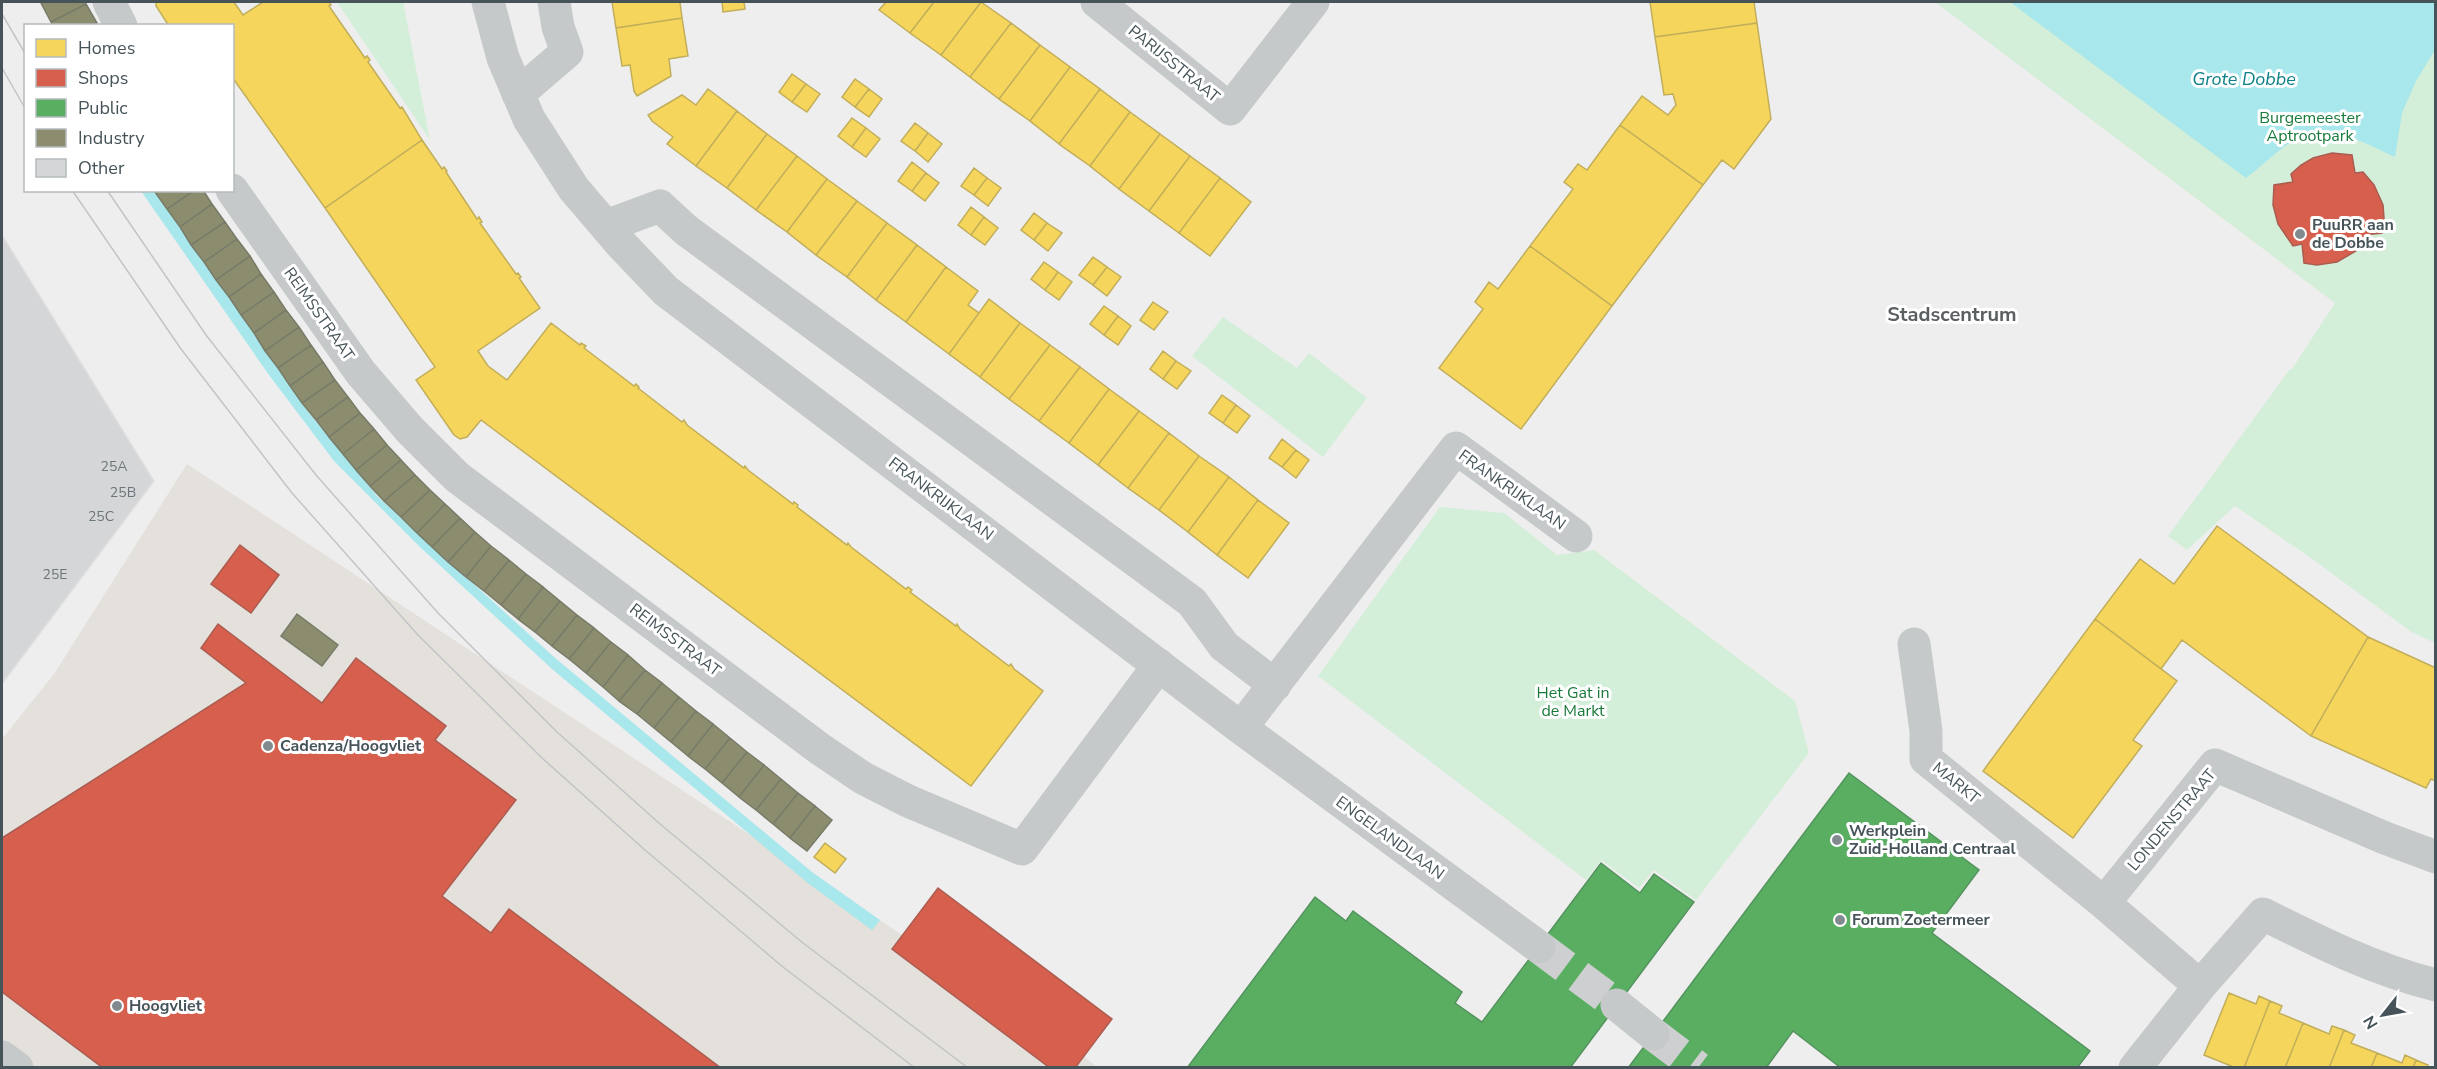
<svg xmlns="http://www.w3.org/2000/svg" width="2437" height="1069" viewBox="0 0 2437 1069" font-family="'Nunito Sans',sans-serif">
<rect width="100%" height="100%" fill="#efeeee"/>
<path fill="#e4e0dc" d="M187,464L1074,1048L1097,1067L2,1068V739L54,674Z"/>
<path fill="#d3eed9" d="M337,2H403L430,140Z
M1935,2H2435V643L2410,631L2311,558L2235,506L2187,550L2168,536L2290,369H2292L2335,303Z
M1223,317L1297,368L1309,353L1367,398L1323,457L1192,356Z
M1440,507L1504,513L1557,555L1594,550L1795,701L1809,753L1696,900L1654,870L1639,888L1601,860L1586,880L1318,676Z"/>
<path fill="#a8e7eb" d="M2010,2H2435V50L2416,81L2402,113L2395,157C2368,145 2327,120 2298,137C2280,148 2263,165 2246,178Z
M141,191H155L309,413L378,497L554,657L812,872L880,920L872,930L809,884L552,669L420,547L334,461L269,375Z"/>
<path fill="#f6d55c" stroke="#c1ae5b" stroke-width="1.5" d="M156,2H234L243,15L263,2H329L331,5L329,6L365,58L367,56L370,60L368,62L400,108L402,107L422,140L325,208L232,77V26H169L156,6Z
M612,2H680L682,18L616,28Z
M722,2H744L745,9L723,12Z
M886,2H934L910,33L879,10Z
M934,2H981L941,55L910,33Z
M981,2L1011,23L970,77L941,55Z
M1650,2H1754L1757,23L1655,37Z
M682,18L688,56L669,59L671,76L637,96L634,91L630,65L622,66L616,28Z
M1011,23L1040,45L999,99L970,77Z
M1757,23L1771,119L1734,169L1722,160L1703,185L1620,125L1642,96L1668,115L1676,105L1673,94L1664,95L1655,37Z
M1040,45L1070,67L1030,121L999,99Z
M1070,67L1100,89L1059,144L1030,121Z
M792,74L806,84L792,102L779,92Z
M855,79L869,89L855,107L842,97Z
M806,84L820,94L807,112L792,102Z
M708,89L737,111L696,166L667,144L673,137L652,121L648,115L682,95L696,105Z
M869,89L882,99L869,117L855,107Z
M1100,89L1130,112L1090,166L1059,144Z
M737,111L767,134L727,188L696,166Z
M1130,112L1160,134L1119,189L1090,166Z
M852,118L866,128L852,147L838,136Z
M915,123L928,133L915,151L901,141Z
M1620,125L1703,185L1612,306L1530,246L1573,189L1564,182L1578,164L1587,170Z
M866,128L880,139L866,157L852,147Z
M928,133L942,144L928,162L915,151Z
M767,134L797,156L756,210L727,188Z
M1160,134L1190,156L1149,211L1119,189Z
M422,140L442,169L444,167L447,171L446,172L477,219L479,217L482,222L480,223L516,274L518,273L521,277L519,278L540,308L478,351L488,366L507,380L551,323L580,345L581,343L586,346L584,348L634,386L636,384L639,387L638,388L682,422L684,420L687,425L744,468L745,466L748,470L793,504L794,502L798,505L797,507L847,545L848,543L851,547L906,589L908,587L912,590L910,592L956,626L957,624L960,629L1009,666L1011,664L1014,669L1043,691L971,786L481,420L467,437L460,439L454,435L416,380L435,367L325,208Z
M797,156L827,179L787,232L756,210Z
M1190,156L1220,178L1179,233L1149,211Z
M912,162L926,173L912,191L898,181Z
M974,168L987,178L974,195L961,186Z
M926,173L939,183L925,201L912,191Z
M987,178L1001,188L988,206L974,195Z
M1220,178L1251,202L1210,256L1179,233Z
M827,179L857,201L816,255L787,232Z
M857,201L887,223L847,277L816,255Z
M971,207L984,217L971,235L958,225Z
M1034,213L1047,223L1034,240L1021,230Z
M984,217L998,228L985,245L971,235Z
M887,223L917,245L876,300L847,277Z
M1047,223L1062,233L1048,251L1034,240Z
M917,245L946,267L906,322L876,300Z
M1530,246L1612,306L1521,429L1439,368L1483,309L1475,302L1489,282L1498,289Z
M1093,257L1107,267L1093,285L1079,275Z
M1044,262L1058,272L1045,290L1031,279Z
M946,267L978,291L968,305L979,313L949,354L906,322Z
M1107,267L1121,277L1107,296L1093,285Z
M1058,272L1072,282L1059,300L1045,290Z
M989,299L1020,323L980,377L949,354Z
M1153,302L1168,312L1154,330L1140,320Z
M1104,306L1118,316L1104,335L1090,324Z
M1118,316L1131,326L1118,345L1104,335Z
M1020,323L1050,345L1009,399L980,377Z
M1050,345L1080,367L1039,421L1009,399Z
M1163,351L1176,361L1163,379L1150,369Z
M1176,361L1191,371L1177,389L1163,379Z
M1080,367L1109,389L1069,443L1039,421Z
M1109,389L1139,411L1098,465L1069,443Z
M1222,395L1236,405L1223,423L1209,413Z
M1236,405L1250,416L1237,433L1223,423Z
M1139,411L1169,433L1128,488L1098,465Z
M1169,433L1199,456L1159,510L1128,488Z
M1282,439L1296,450L1282,467L1269,458Z
M1296,450L1309,460L1296,478L1282,467Z
M1199,456L1229,477L1188,532L1159,510Z
M1229,477L1258,500L1217,555L1188,532Z
M1258,500L1289,523L1248,578L1217,555Z
M2217,526L2368,637L2311,736L2182,640L2161,669L2095,619L2140,559L2174,584Z
M2095,619L2177,681L2133,740L2142,746L2073,838L1983,771Z
M2368,637L2436,668V781L2431,779L2426,788L2311,736Z
M825,843L846,859L835,873L814,857Z
M2229,993L2256,1004L2259,996L2270,1001L2244,1068H2236L2204,1055Z
M2270,1001L2282,1006L2279,1013L2303,1023L2285,1068H2244Z
M2303,1023L2329,1034L2332,1026L2344,1030L2329,1068H2285Z
M2344,1030L2355,1035L2351,1043L2377,1053L2371,1068H2329Z
M2377,1053L2402,1063L2405,1055L2416,1060L2413,1068H2371Z
M2416,1060L2428,1065L2426,1068H2413Z"/>
<path fill="#d6604d" stroke="#ab5c51" stroke-width="1.5" d="M2332,153L2352,155L2355,173L2363,172L2374,185L2383,205L2384,218L2382,233L2364,235L2365,243L2361,248L2337,262L2317,265L2304,263L2302,244L2293,246L2278,224L2273,205L2274,185L2293,182L2291,174L2301,165L2313,158Z
M240,545L279,575L251,613L211,584Z
M218,624L322,703L356,658L446,726L435,740L516,800L442,896L491,933L509,909L721,1068H103L2,992V838L246,683L201,648Z
M938,888L1112,1019L1075,1068H1050L892,949Z"/>
<path fill="#5aae61" stroke="#54935f" stroke-width="1.5" d="M1849,773L1979,870L1932,933L2090,1051L2077,1068H1841L1793,1031L1766,1068H1628Z
M1601,863L1640,893L1654,874L1694,902L1570,1068H1187L1315,897L1346,921L1353,911L1462,992L1455,1003L1482,1022Z"/>
<path fill="#8c8c6e" stroke="#777b68" stroke-width="1.5" d="M44,2H85L86,4L51,22L41,3Z
M86,4L97,23L92,26H53L51,22Z
M157,190H195L167,209L155,192Z
M195,190H203L212,204L180,227L167,209Z
M212,204L225,222L191,245L180,227Z
M225,222L237,239L204,262L191,245Z
M237,239L250,256L216,280L204,262Z
M250,256L261,274L229,297L216,280Z
M261,274L274,292L241,315L229,297Z
M274,292L286,310L254,333L241,315Z
M286,310L299,327L265,351L254,333Z
M299,327L311,345L278,368L265,351Z
M311,345L323,362L290,386L278,368Z
M323,362L335,380L302,403L290,386Z
M335,380L348,397L316,420L302,403Z
M348,397L360,413L329,437L316,420Z
M360,413L374,429L343,454L329,437Z
M374,429L387,445L356,470L343,454Z
M387,445L401,460L370,486L356,470Z
M401,460L415,475L384,501L370,486Z
M415,475L430,490L401,517L384,501Z
M430,490L445,504L417,533L401,517Z
M445,504L460,518L432,547L417,533Z
M460,518L475,532L448,562L432,547Z
M475,532L491,546L466,577L448,562Z
M491,546L509,560L484,591L466,577Z
M509,560L526,574L501,605L484,591Z
M526,574L543,587L518,619L501,605Z
M543,587L560,601L535,632L518,619Z
M560,601L577,615L552,646L535,632Z
M297,614L338,645L322,666L281,636Z
M577,615L594,628L569,659L552,646Z
M594,628L611,642L586,673L569,659Z
M611,642L628,655L603,687L586,673Z
M628,655L645,670L619,701L603,687Z
M645,670L662,683L637,714L619,701Z
M662,683L679,697L654,728L637,714Z
M679,697L696,711L671,742L654,728Z
M696,711L713,724L688,756L671,742Z
M713,724L730,738L705,769L688,756Z
M730,738L747,752L722,783L705,769Z
M747,752L764,765L739,797L722,783Z
M764,765L781,779L756,810L739,797Z
M781,779L798,793L773,824L756,810Z
M798,793L815,806L790,838L773,824Z
M815,806L832,820L807,851L790,838Z"/>
<path fill="#d5d6d7" stroke="#e0e0e1" stroke-width="1.5" d="M2,235L154,481L2,684Z"/>
<g fill="none" stroke-linecap="round" stroke-linejoin="round">
<path stroke="#cdcfd0" stroke-width="33" stroke-dasharray="33 16" stroke-linecap="butt" d="M1539,947L1617,1005
M1653,1034L1698,1068"/>
<path stroke="#c6c9ca" stroke-width="33" d="M109,2L121,26
M488,2L503,58L529,119L574,189L621,244L666,291L1241,728L1539,947
M1097,2L1230,109L1313,2
M518,94L567,52L558,27L554,2
M232,190L361,373L410,430L457,477L820,749L863,778L908,801L1022,849L1159,665
M606,226L660,206L686,230L1192,602L1224,646L1275,685
M1914,644L1926,731V759L2104,903L2200,986
M1241,728L1456,448L1576,536
M2104,903L2215,765L2385,838L2436,857
M1617,1005L1653,1034
M2,1057L17,1068
M2135,1068L2200,986L2263,914C2319,942 2375,970 2436,985"/>
<path stroke="#c2c4c5" stroke-width="1.5" d="M2,14L26,55
M2,68L26,110
M72,190L181,349L292,493L417,634L542,758L645,850L783,967L915,1068
M107,190L206,335L316,475L438,613L557,732L660,824L803,943L968,1068"/>
</g>
<g fill="#818a8e" stroke="#fff" stroke-width="2">
<circle cx="2300" cy="234" r="6"/>
<circle cx="268" cy="746" r="6"/>
<circle cx="1837" cy="840" r="6"/>
<circle cx="1840" cy="920" r="6"/>
<circle cx="117" cy="1006" r="6"/>
</g>
<g text-anchor="middle" dominant-baseline="central" stroke-width="6" stroke-linejoin="round" paint-order="stroke">
<g font-size="14" fill="#6b767a">
<text x="114" y="466">25A</text>
<text x="123" y="492">25B</text>
<text x="101" y="516">25C</text>
<text x="55" y="574">25E</text>
</g>
<g font-size="16" fill="#46545a" stroke="#fff">
<text transform="translate(1174 64) rotate(39)">PARIJSSTRAAT</text>
<text transform="translate(319 314) rotate(55)">REIMSSTRAAT</text>
<text transform="translate(1512 490) rotate(35)">FRANKRIJKLAAN</text>
<text transform="translate(941 499) rotate(37)">FRANKRIJKLAAN</text>
<text transform="translate(675 640) rotate(37)">REIMSSTRAAT</text>
<text transform="translate(1956 783) rotate(39)">MARKT</text>
<text transform="translate(2172 820) rotate(-50)">LONDENSTRAAT</text>
<text transform="translate(1390 838) rotate(36)">ENGELANDLAAN</text>
</g>
<g font-size="16" fill="#187a3a" stroke="#fff">
<text x="2310" y="118">Burgemeester<tspan x="2310" dy="18">Aptrootpark</tspan></text>
<text x="1573" y="693">Het Gat in<tspan x="1573" dy="18">de Markt</tspan></text>
</g>
<g font-size="16" font-weight="bold" fill="#46545a" stroke="#fff" text-anchor="start">
<text x="2312" y="225">PuuRR aan<tspan x="2312" dy="18">de Dobbe</tspan></text>
<text x="280" y="746">Cadenza/Hoogvliet</text>
<text x="1849" y="831">Werkplein<tspan x="1849" dy="18">Zuid-Holland Centraal</tspan></text>
<text x="1852" y="920">Forum Zoetermeer</text>
<text x="129" y="1006">Hoogvliet</text>
</g>
<g font-size="18" font-style="italic" fill="#0f8087" stroke="#fff">
<text x="2244" y="79">Grote Dobbe</text>
</g>
<g font-size="20" font-weight="bold" fill="#5a5f62" stroke="#fff">
<text x="1952" y="314">Stadscentrum</text>
</g>
</g>
<rect width="2437" height="1069" fill="none" stroke="#46545a" stroke-width="6"/>
<rect x="24" y="24" width="210" height="168" fill="#ffffff" stroke="#b5bbbd" stroke-width="1.5"/>
<rect x="36" y="39" width="30" height="18" fill="#f6d55c" stroke="#b5bbbd" stroke-width="1.5"/>
<text x="78" y="54" font-size="18" fill="#46545a">Homes</text>
<rect x="36" y="69" width="30" height="18" fill="#d6604d" stroke="#b5bbbd" stroke-width="1.5"/>
<text x="78" y="84" font-size="18" fill="#46545a">Shops</text>
<rect x="36" y="99" width="30" height="18" fill="#5aae61" stroke="#b5bbbd" stroke-width="1.5"/>
<text x="78" y="114" font-size="18" fill="#46545a">Public</text>
<rect x="36" y="129" width="30" height="18" fill="#8c8c6e" stroke="#b5bbbd" stroke-width="1.5"/>
<text x="78" y="144" font-size="18" fill="#46545a">Industry</text>
<rect x="36" y="159" width="30" height="18" fill="#d5d6d7" stroke="#b5bbbd" stroke-width="1.5"/>
<text x="78" y="174" font-size="18" fill="#46545a">Other</text>
<g transform="translate(2383 1015) rotate(239)" stroke="#ffffff" stroke-width="4.5" paint-order="stroke">
<path d="M0-4.5L10 22L0 15L-10 22Z" fill="#46545a"/>
<text y="-9" font-size="16" font-weight="bold" text-anchor="middle" fill="#46545a">N</text>
</g>
</svg>
